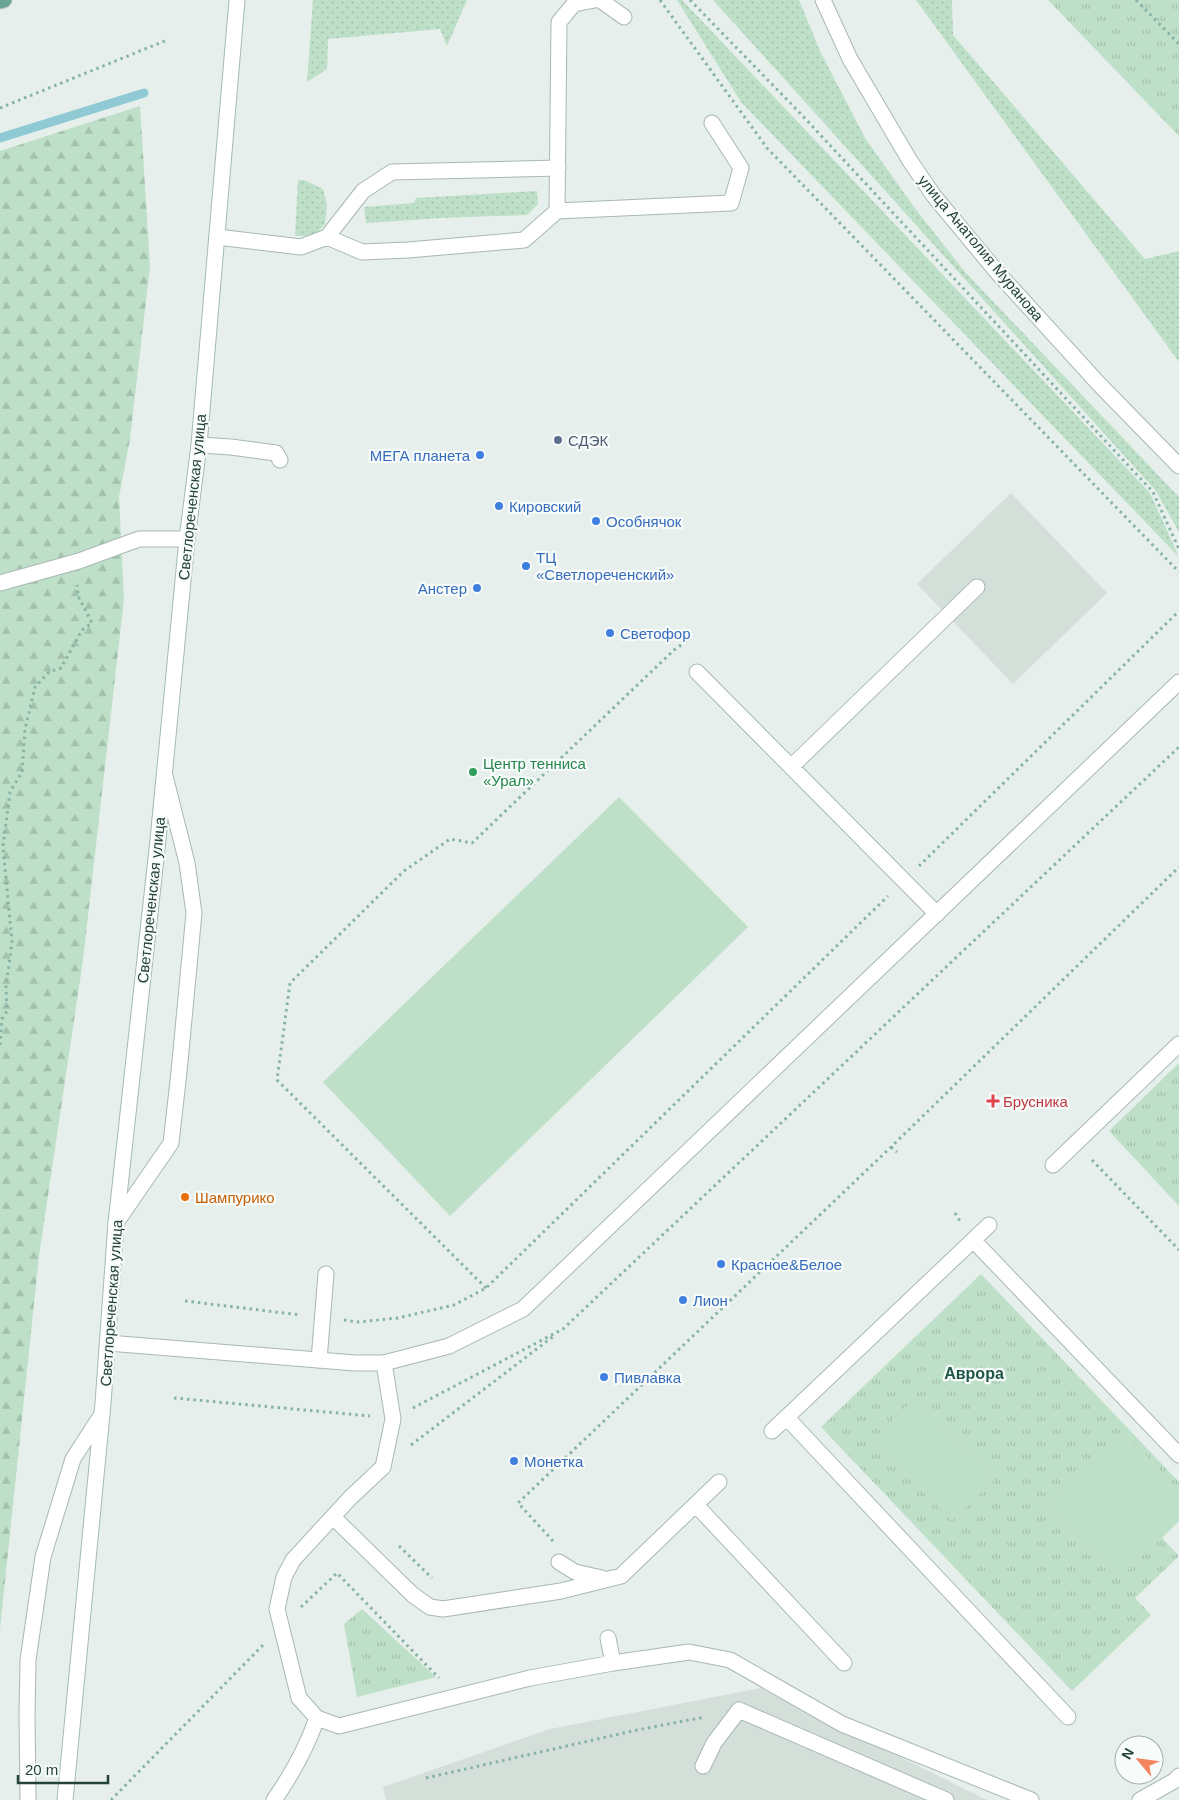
<svg xmlns="http://www.w3.org/2000/svg" width="1179" height="1800" viewBox="0 0 1179 1800" font-family="Arial,sans-serif">
<defs>
<pattern id="grass-dots" width="8" height="8" patternUnits="userSpaceOnUse" patternTransform="scale(1.25)"><rect width="8" height="8" fill="#bfe0c8"/><path d="M2 2h.1M6 6h.1" fill="none" stroke="#a4c1ad" stroke-width="1.8" stroke-linecap="round"/></pattern>
<pattern id="forest-firs" width="22" height="20" patternUnits="userSpaceOnUse" patternTransform="scale(1.25)"><rect width="22" height="20" fill="#bfe0c8"/><path d="M5 1l3.5 6h-7zM16 11l3.5 6h-7z" fill="#a4c1ad"/></pattern>
<pattern id="park-tufts" width="24" height="20" patternUnits="userSpaceOnUse" patternTransform="scale(1.25)"><rect width="24" height="20" fill="#bfe0c8"/><path d="M3 7l-1-3M5 7V3M7 7l1-3M15 17l-1-3M17 17v-4M19 17l1-3" fill="none" stroke="#a4c1ad"/></pattern>
</defs>
<rect width="100%" height="100%" fill="#e6efeb"/>
<path fill="#d4dfda" d="M1011,493L1107,593L1013,684L917,584Z
M761,1688L987,1800H386L383,1787L550,1729Z"/>
<path fill="url(#grass-dots)" d="M313,0H467L447,46L440,29L328,39L327,69L307,82Z
M677,0H682L1150,493L1179,557L741,102Z
M713,0H799L820,51L865,138L914,207L965,272L1179,497V532L1156,491Z
M916,0H952L953,35L1145,259L1179,251V362Z
M298,180H304L323,189L327,204L325,224L313,236H295Z
M537,191L538,204L527,215L441,218L366,223L364,207L414,203L416,198Z"/>
<path fill="url(#forest-firs)" d="M140,106L150,266L130,439L119,497L124,599L83,960L39,1256L0,1629V151Z"/>
<path fill="url(#park-tufts)" d="M1048,0H1179V136Z
M1179,1063V1206L1109,1131Z
M981,1274L1179,1482V1521L1162,1538L1179,1556L1135,1598L1151,1615L1072,1691L821,1427Z
M362,1609L436,1677L357,1697L344,1624Z"/>
<path fill="#bfe0c8" d="M619,797L748,927L450,1216L323,1082Z
M916,1397L996,1478L952,1521L872,1440Z
M1122,1430L1179,1490V1520L1118,1580L1045,1505Z"/>
<g fill="none" stroke-linecap="round" stroke-linejoin="round">
<path stroke="#8ec9d4" stroke-width="9" d="M0,138L144,93"/>
<defs>
<path id="service" d="M600,0L624,17
M557,211L559,22L574,4L595,0
M217,237L301,247L327,237L363,191L392,172L558,168
M327,237L362,252L408,250L524,240L557,211L731,203L741,168L712,123
M199,445L231,447L276,453L280,460
M0,583L79,561L139,539H187
M697,672L937,914
M791,767L977,587
M1053,1165L1179,1044
M116,1223L171,1143L179,1072L194,913L187,863L165,776
M973,1240L1179,1455
M319,1360L326,1274
M384,1363L393,1419L383,1467L350,1498L293,1560L284,1577L277,1609L299,1698L317,1718L339,1726L530,1678L613,1663L689,1652L730,1660L842,1724L1031,1800
M787,1418L1068,1717
M772,1431L989,1225
M696,1505L844,1663
M333,1517L413,1595L430,1607L443,1609L561,1591L621,1576L719,1482
M559,1562L575,1572L602,1578
M608,1638L613,1663
M703,1766L714,1743L739,1710L946,1800
M28,1800L27,1715L28,1660L43,1557L73,1459L102,1414
M274,1800C293,1773 306,1749 317,1718
M1140,1800L1174,1781L1179,1776"/>
<path id="minor" d="M823,0L850,59L910,161L934,196L997,272L1098,383L1179,466
M108,1343L355,1363H384L449,1346L523,1309L1179,682"/>
<path id="secondary" d="M65,1800L103,1403L116,1223L158,840L187,539L199,445L237,0"/>
<path id="primary" d="M0,1L4,0"/>
</defs>
<use href="#service" stroke="#a8b8b2" stroke-width="17"/>
<use href="#minor" stroke="#a8b8b2" stroke-width="17"/>
<use href="#secondary" stroke="#a4bbb3" stroke-width="17"/>
<use href="#primary" stroke="#c2cac8" stroke-width="17"/>
<path stroke="#86b3a5" stroke-width="3" stroke-dasharray="2.5 4" stroke-linecap="butt" d="M660,0L767,148L1179,572
M690,0L799,112L1153,492L1179,549
M1136,0L1179,44
M0,108L167,40
M919,866L1179,611
M0,1045L2,1019L7,1011L6,987L12,942L3,846L10,792L22,772L25,729L35,687L49,672L61,668L82,630L92,623L78,596L77,585
M891,1147L897,1152
M1092,1160L1179,1250
M955,1213L960,1221
M486,1288L277,1080L290,983L404,871L450,839L472,843L674,650L691,638
M185,1301L301,1315
M344,1320L357,1322L398,1318L454,1305L486,1288L888,896
M174,1398L370,1416
M413,1408L563,1329L1179,747
M411,1445L555,1335
M553,1541L518,1503L891,1147L1179,867
M399,1546L432,1578
M301,1607L337,1573L439,1678
M426,1778L637,1730L705,1717
M111,1800L263,1645"/>
<use href="#service" stroke="#fff" stroke-width="15"/>
<use href="#minor" stroke="#fff" stroke-width="15"/>
<use href="#secondary" stroke="#fff" stroke-width="15"/>
<use href="#primary" stroke="#6aa596" stroke-width="15"/>
</g>
<circle fill="#5c6f8a" stroke="#f7fbf9" stroke-width="2" cx="558" cy="440" r="5"/>
<g fill="#3f7fe0" stroke="#f7fbf9" stroke-width="2">
<circle cx="480" cy="455" r="5"/>
<circle cx="499" cy="506" r="5"/>
<circle cx="596" cy="521" r="5"/>
<circle cx="526" cy="566" r="5"/>
<circle cx="477" cy="588" r="5"/>
<circle cx="610" cy="633" r="5"/>
<circle cx="721" cy="1264" r="5"/>
<circle cx="683" cy="1300" r="5"/>
<circle cx="604" cy="1377" r="5"/>
<circle cx="514" cy="1461" r="5"/>
</g>
<circle fill="#2e9e5b" stroke="#f7fbf9" stroke-width="2" cx="473" cy="772" r="5"/>
<path fill="#e0444e" stroke="#f7fbf9" stroke-width="2" d="M990.5 1093.5h5v5h5v5h-5v5h-5v-5h-5v-5h5z"/>
<circle fill="#e8710a" stroke="#f7fbf9" stroke-width="2" cx="185" cy="1197" r="5"/>
<g text-anchor="middle" dominant-baseline="central" stroke-width="4.5" stroke-linejoin="round" paint-order="stroke">
<g font-size="15" fill="#24423a" stroke="#f7fbf9">
<text transform="translate(981 248) rotate(50)">улица Анатолия Муранова</text>
<text transform="translate(192 497) rotate(-84)">Светлореченская улица</text>
<text transform="translate(151 900) rotate(-84)">Светлореченская улица</text>
<text transform="translate(111 1303) rotate(-86)">Светлореченская улица</text>
</g>
<g font-size="15" fill="#4e5e75" stroke="#f7fbf9" text-anchor="start">
<text x="568" y="440">СДЭК</text>
</g>
<g font-size="15" fill="#366cbe" stroke="#f7fbf9" text-anchor="start">
<text x="470" y="455" text-anchor="end">МЕГА планета</text>
<text x="509" y="506">Кировский</text>
<text x="606" y="521">Особнячок</text>
<text x="536" y="557">ТЦ<tspan x="536" dy="17">«Светлореченский»</tspan></text>
<text x="467" y="588" text-anchor="end">Анстер</text>
<text x="620" y="633">Светофор</text>
<text x="731" y="1264">Красное&amp;Белое</text>
<text x="693" y="1300">Лион</text>
<text x="614" y="1377">Пивлавка</text>
<text x="524" y="1461">Монетка</text>
</g>
<g font-size="15" fill="#27864d" stroke="#f7fbf9" text-anchor="start">
<text x="483" y="763">Центр тенниса<tspan x="483" dy="17">«Урал»</tspan></text>
</g>
<g font-size="15" fill="#be3a42" stroke="#f7fbf9" text-anchor="start">
<text x="1003" y="1101">Брусника</text>
</g>
<g font-size="15" fill="#c56008" stroke="#f7fbf9" text-anchor="start">
<text x="195" y="1197">Шампурико</text>
</g>
<g font-size="16" font-weight="bold" fill="#1f5548" stroke="#f7fbf9">
<text x="974" y="1373">Аврора</text>
</g>
</g>
<g transform="translate(1139 1760) rotate(299)"><circle r="24" fill="#f7fbf9" stroke="#a3b1ad"/>
<path d="M0-4L9 19L0 12L-9 19Z" fill="#f4845f"/>
<text y="-8" font-size="14" font-weight="bold" text-anchor="middle" fill="#24423a">N</text>
</g>
<path d="M18 1775v8h90v-8" fill="none" stroke="#24423a" stroke-width="2.5"/>
<text x="25" y="1775" font-size="15" fill="#24423a" stroke="#f7fbf9" stroke-width="4" paint-order="stroke">20 m</text>
</svg>
